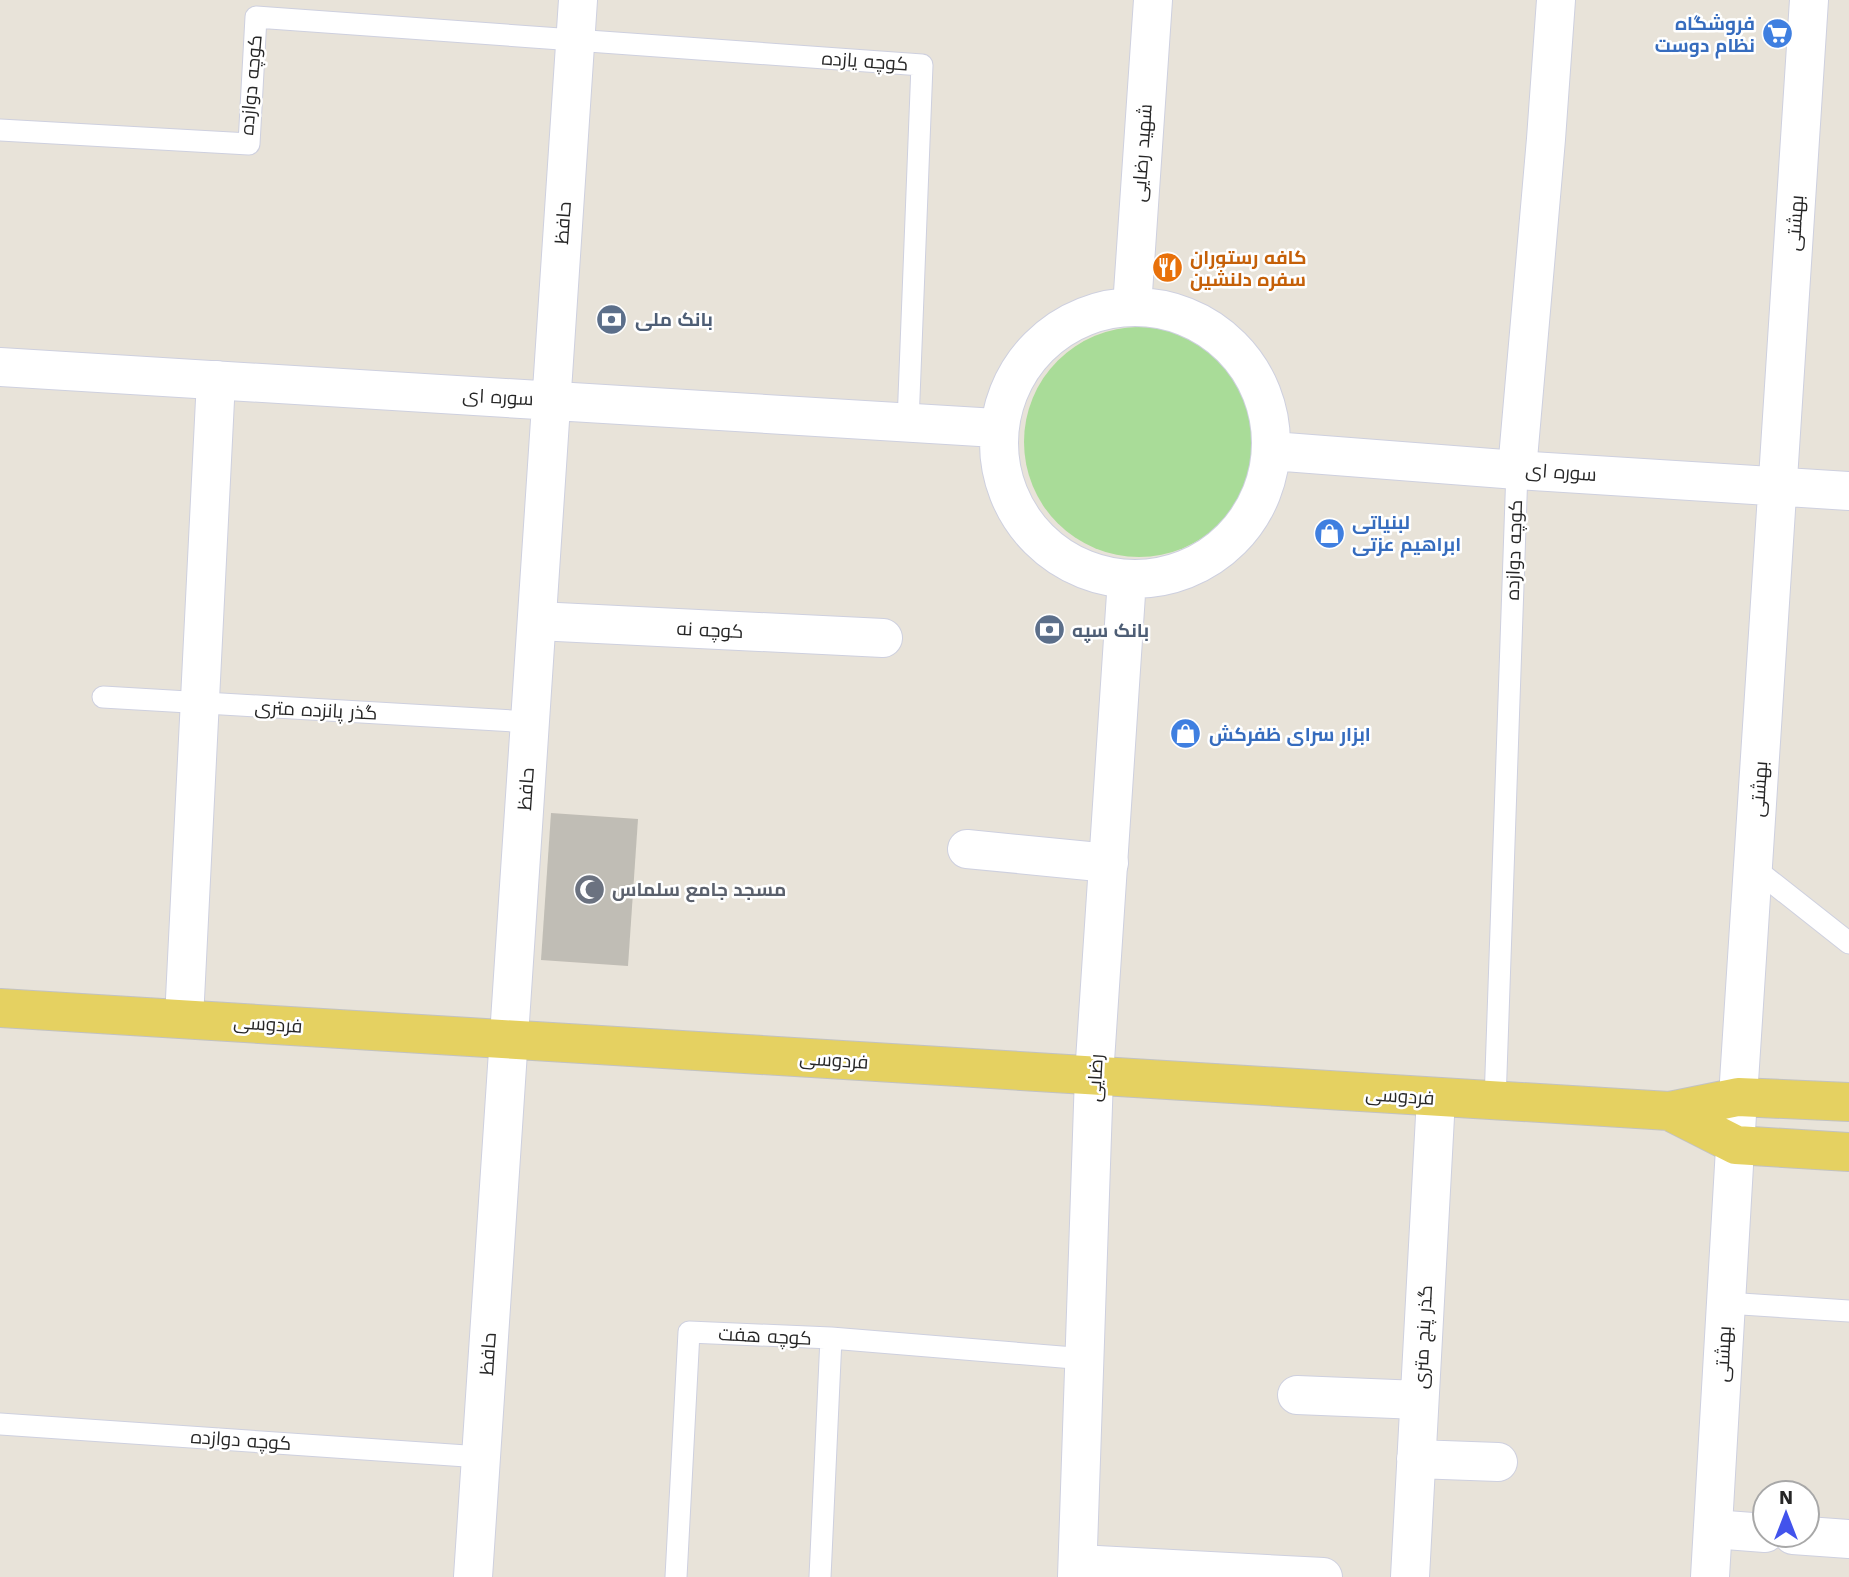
<svg xmlns="http://www.w3.org/2000/svg" width="1849" height="1577" viewBox="0 0 1849 1577" font-family="'Work Sans',Cairo,sans-serif">
<rect width="100%" height="100%" fill="#e8e3d9"/>
<path fill="#a9dc98" d="M1024 442a115 115 0 1 1 230 0a115 115 0 1 1-230 0Z"/>
<path fill="#c0bdb5" d="M551,813L638,819L628,966L541,960Z"/>
<g fill="none" stroke-linecap="round" stroke-linejoin="round">
<defs>
<path id="lane" d="M0,130L249,144L256,17L922,65L908,423
M103,697L530,722
M1754,868L1849,943
M1495,1102L1517,470
M1726,1303L1849,1311
M0,1424L481,1457
M676,1577L689,1332L831,1338L1086,1359
M820,1577L831,1338"/>
<path id="street" d="M1517,470L1546,139L1556,0
M537,621L883,638
M967,849L1109,863
M184,1019L216,380
M1297,1395L1419,1400
M1416,1459L1498,1462
M1713,1529L1765,1533
M1793,1535L1849,1539
M1078,1564L1323,1577
M1410,1577L1436,1098"/>
<path id="secondary" d="M1132,307L1153,0
M999 443a136 136 0 1 1 272 0a136 136 0 1 1-272 0Z
M0,367L996,428
M1272,451L1517,470L1849,491
M473,1577L578,0
M1077,1577L1094,1076L1127,579
M1710,1577L1738,1097L1809,0"/>
<path id="primary" d="M0,1008L1669,1111L1738,1097L1849,1102
M1669,1111L1736,1145L1849,1152"/>
</defs>
<use href="#lane" stroke="#ced0df" stroke-width="23"/>
<use href="#street" stroke="#ced0df" stroke-width="40"/>
<use href="#secondary" stroke="#ced0df" stroke-width="40"/>
<use href="#primary" stroke="#c2c2c2" stroke-width="40"/>
<use href="#lane" stroke="#fff" stroke-width="21"/>
<use href="#street" stroke="#fff" stroke-width="38"/>
<use href="#secondary" stroke="#fff" stroke-width="38"/>
<use href="#primary" stroke="#e5d161" stroke-width="38"/>
</g>
<defs>
<symbol id="supermarket-disc" viewBox="-11 -11 22 22"><circle r="9.5" fill="#3f7fe0" stroke="#fff"/><path d="M-6-5.5h2.5l.6 2H6L4.5 2H-2.5L-4.4-4H-6ZM-1.5 3.2a1.3 1.3 0 1 0 .1 0ZM3 3.2a1.3 1.3 0 1 0 .1 0Z" fill="#fff"/></symbol>
<symbol id="restaurant-disc" viewBox="-11 -11 22 22"><circle r="9.5" fill="#e8710a" stroke="#fff"/><path d="M-5-6h1v4h1v-4h1v4h1v-4h1v5L-1.5 .5V6h-2V.5L-5-1ZM5-6V6H3V1.5H1.5Q1.5-4 5-6Z" fill="#fff"/></symbol>
<symbol id="bank-disc" viewBox="-11 -11 22 22"><circle r="9.5" fill="#5c6f8a" stroke="#fff"/><path d="M-6-4H6V4H-6ZM0-2.3a2.3 2.3 0 1 0 0 4.6a2.3 2.3 0 1 0 0-4.6Z" fill="#fff"/></symbol>
<symbol id="shop-disc" viewBox="-11 -11 22 22"><circle r="9.5" fill="#3f7fe0" stroke="#fff"/><path d="M-5-2.5h2.3a2.7 3.5 0 0 1 5.4 0H5L5.5 6h-11ZM-1.5-2.5h3a1.5 2.3 0 0 0-3 0Z" fill="#fff"/></symbol>
<symbol id="mosque-disc" viewBox="-11 -11 22 22"><circle r="9.5" fill="#6b7280" stroke="#fff"/><path d="M3.5-4.9A6 6 0 1 0 3.5 4.9A5 5 0 1 1 3.5-4.9Z" fill="#fff"/></symbol>
</defs>
<g fill-rule="evenodd">
<use href="#supermarket-disc" x="1760" y="16" width="35" height="35"/>
<use href="#restaurant-disc" x="1150" y="250" width="35" height="35"/>
<use href="#bank-disc" x="594" y="302" width="35" height="35"/>
<use href="#shop-disc" x="1312" y="516" width="35" height="35"/>
<use href="#bank-disc" x="1032" y="612" width="35" height="35"/>
<use href="#shop-disc" x="1168" y="716" width="35" height="35"/>
<use href="#mosque-disc" x="572" y="872" width="35" height="35"/>
</g>
<g text-anchor="middle" dominant-baseline="central" stroke-width="5" stroke-linejoin="round" paint-order="stroke">
<g font-size="19" font-weight="bold" fill="#366cbe" stroke="#fff" text-anchor="start">
<text x="1755" y="23" text-anchor="end">فروشگاه<tspan x="1755" dy="22">نظام دوست</tspan></text>
<text x="1352" y="522">لبنیاتی<tspan x="1352" dy="22">ابراهیم عزتی</tspan></text>
<text x="1209" y="734">ابزار سرای ظفرکش</text>
</g>
<g font-size="19" fill="#262626" stroke="#fff">
<text transform="translate(865 61) rotate(4)">کوچه یازده</text>
<text transform="translate(251 85) rotate(-85)">کوچه دوازده</text>
<text transform="translate(1142 153) rotate(-86)">شهید رضایی</text>
<text transform="translate(563 223) rotate(-86)">حافظ</text>
<text transform="translate(1795 223) rotate(-86)">بهشتی</text>
<text transform="translate(498 397) rotate(3)">سوره ای</text>
<text transform="translate(1561 472) rotate(4)">سوره ای</text>
<text transform="translate(1514 550) rotate(-88)">کوچه دوازده</text>
<text transform="translate(710 630) rotate(3)">کوچه نه</text>
<text transform="translate(316 710) rotate(3)">گذر پانزده متری</text>
<text transform="translate(526 789) rotate(-86)">حافظ</text>
<text transform="translate(1759 789) rotate(-86)">بهشتی</text>
<text transform="translate(268 1024) rotate(4)">فردوسی</text>
<text transform="translate(834 1060) rotate(4)">فردوسی</text>
<text transform="translate(1095 1078) rotate(-87)">رضایی</text>
<text transform="translate(1400 1096) rotate(4)">فردوسی</text>
<text transform="translate(765 1336) rotate(3)">کوچه هفت</text>
<text transform="translate(1423 1337) rotate(-87)">گذر پنج متری</text>
<text transform="translate(488 1354) rotate(-86)">حافظ</text>
<text transform="translate(1723 1354) rotate(-87)">بهشتی</text>
<text transform="translate(241 1440) rotate(4)">کوچه دوازده</text>
</g>
<g font-size="19" font-weight="bold" fill="#c56008" stroke="#fff" text-anchor="start">
<text x="1190" y="257">کافه رستوران<tspan x="1190" dy="22">سفره دلنشین</tspan></text>
</g>
<g font-size="19" font-weight="bold" fill="#4e5e75" stroke="#fff" text-anchor="start">
<text x="635" y="319">بانک ملی</text>
<text x="1072" y="630">بانک سپه</text>
</g>
<g font-size="19" font-weight="bold" fill="#5b616d" stroke="#fff" text-anchor="start">
<text x="612" y="889">مسجد جامع سلماس</text>
</g>
</g>
<g transform="translate(1786 1514)"><circle r="33" fill="#ffffff" stroke="#a8a8a8" stroke-width="2"/>
<path d="M0-5L12 26L0 18L-12 26Z" fill="#4253ec"/>
<text y="-10" font-size="19" font-weight="bold" text-anchor="middle" fill="#262626">N</text>
</g>
</svg>
